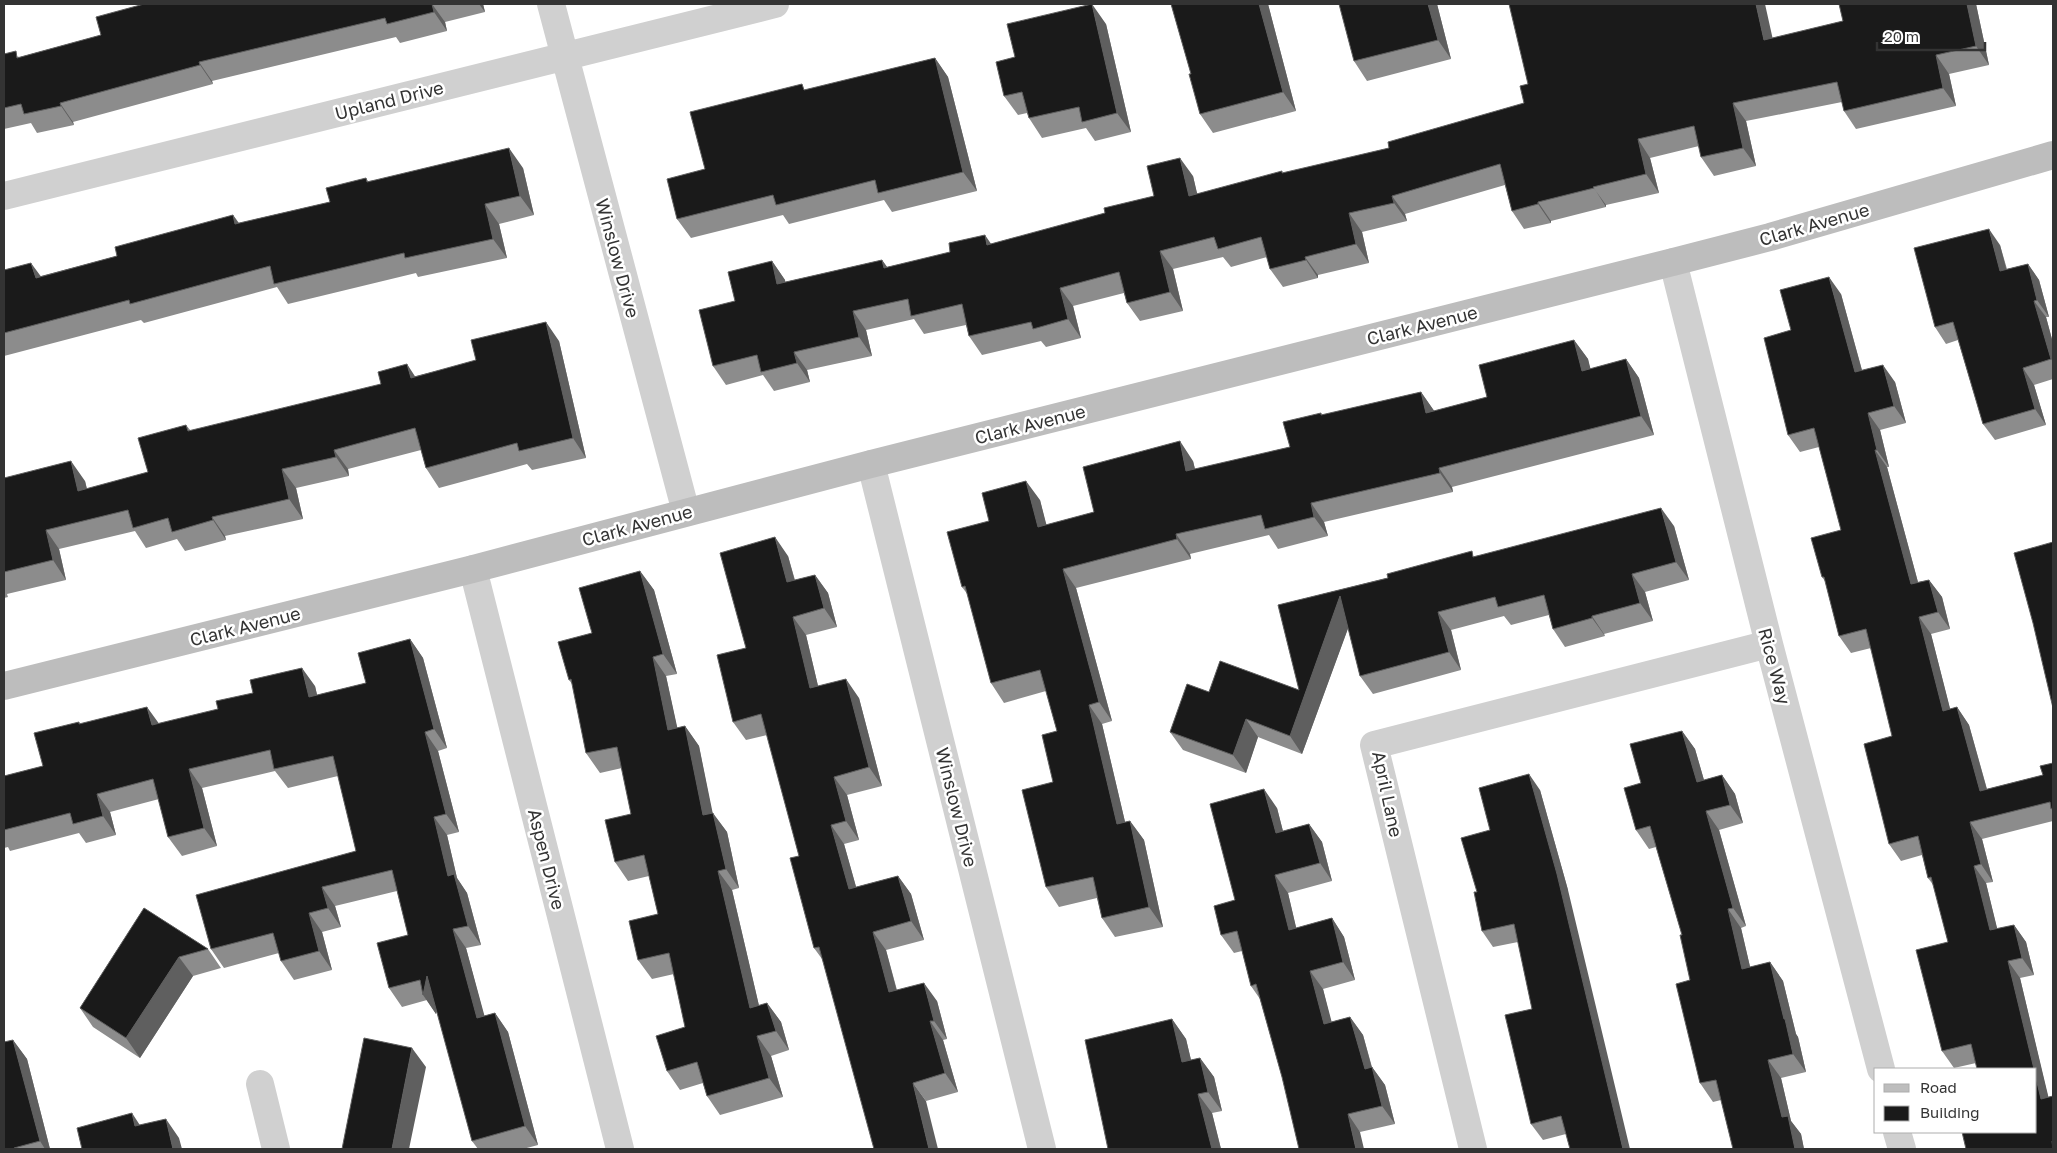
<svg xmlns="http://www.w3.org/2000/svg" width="2057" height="1153" viewBox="0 0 2057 1153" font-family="'Golos Text',sans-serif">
<rect width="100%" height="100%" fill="#fff"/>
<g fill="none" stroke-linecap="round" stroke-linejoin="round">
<path stroke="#d0d0d0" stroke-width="28" d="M551,4L686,512
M4,196L775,4
M1673,262L1769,644L1881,1069
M871,464L1042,1149
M473,569L620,1149
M260,1084L276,1149
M1897,1132L1902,1149
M1473,1149L1374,745L1769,644"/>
<path stroke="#bdbdbd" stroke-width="28" d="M4,686L473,569L871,464L1673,262L1770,237L2053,155"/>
</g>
<path fill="#8c8c8c" d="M144,4H483L485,12L445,22L447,31L400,43L396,37L212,81L213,84L73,122L74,125L37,133L31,123L4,129V54L20,57L101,35Z
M1171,4H1268L1296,111L1213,133L1200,114L1191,74Z
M1437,4L1451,59L1367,81L1354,61Z
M1839,4H1976L1989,65L1949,74L1956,106L1856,129L1844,111L1842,102L1746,121L1756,166L1714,176L1701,157L1699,146L1650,158L1659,193L1606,205V207L1551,221V223L1524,229L1512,211L1505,185L1405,214L1407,221L1362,232L1369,263L1318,275V278L1283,287L1270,269L1267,257L1231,267L1223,257L1173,269L1183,311L1140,321L1127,303L1124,293L1073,306L1081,338L1046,347L1041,341L982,355L969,336L966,325L924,334L914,319L866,330L872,356L807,370L810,382L774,391L763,375L726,385L713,366L735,301L772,261L785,280V282L882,260L887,267L991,244L1105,213L1154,196L1193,176L1197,194L1389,148L1772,38L1843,21Z
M1106,24L1131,132L1095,141L1086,128L1042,138L1029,118L1027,113L1018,115L1004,96L1015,57Z
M935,58L948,77L977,191L892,212L884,200L789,224L783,215L691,238L677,219L705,169L806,90Z
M523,168L534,215L499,224L507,258L418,277L416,273L288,304L277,287L144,323L141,320L4,356V270L41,276L117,256L233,215L239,223L330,202L366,178L368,181Z
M2000,245L2007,269L2028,264L2039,280L2049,317H2046L2053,343V379L2034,385L2046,425L1995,440L1983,424L1958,340L1946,344L1935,327Z
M1841,294L1862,370L1895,382L1906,423L1880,430L1889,467H1887L1918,582L1929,580L1942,597L1950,629L1931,634L1950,709L1957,707L1969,725L1987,789L2043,775L2053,763V821L1982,839L1993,882L1986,883L1997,929L2014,925L2026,942L2034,975L2020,978L2048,1097L2053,1096V1149L2036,1132L1976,1063L1954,1068L1942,1051L1948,942L1934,886L1928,878L1922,855L1901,861L1889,844L1892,736L1871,648L1851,653L1839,636L1825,581L1822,577L1841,530L1819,447L1800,452L1788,435L1791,330Z
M1574,340L1588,359L1590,369L1626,359L1639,378L1654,435L1452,487L1453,492L1324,522L1328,536L1278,549L1269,535L1190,554L1191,559L1076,588L1112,721L1102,724L1125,822L1130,821L1144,840L1163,927L1115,937L1102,918L1097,898L1059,907L1046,887L1057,731L1046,691L1004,703L991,683L968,595L962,587L989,521L1040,500L1046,525L1094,512L1193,461L1195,469L1290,447L1321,413L1322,415L1421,392L1434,411L1487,397Z
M559,341L586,458L532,470L527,464L439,488L426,468L421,450L348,469L349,476L296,488L303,519L225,536L226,540L185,551L177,539L146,548L135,531L59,549L66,580L7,594L8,597L4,598V478L85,481L87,489L148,472L186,425L191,431Z
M1674,526L1689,580L1645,592L1653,621L1604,634L1605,636L1565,647L1553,629L1549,615L1511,625L1504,616L1451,630L1461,670L1373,694L1360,676L1348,628L1302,754L1258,737L1246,773L1183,750L1170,732L1209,692L1299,690L1278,605L1475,556Z
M788,556L795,580L815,575L828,593L837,627L806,635L818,686L859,698L882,786L847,795L859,840L844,844L856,887L898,876L911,894L924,940L886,950L897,990L937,1001L947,1039L943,1040L958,1092L926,1101L814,948L799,856L767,735L746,740L733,722L746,648Z
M640,571L654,590L677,674L666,676L677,728L685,726L699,746L712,813L727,832L739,888L732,890L759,1006L767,1003L781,1022L789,1050L771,1056L783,1097L720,1115L707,1096L703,1083L680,1090L667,1071L685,1027L674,974L652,979L638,960L658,914L649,876L628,881L615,862L631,814L622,768L600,773L586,753L573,685L569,680L592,633Z
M410,639L423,658L447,748L438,751L459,832L447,835L457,878L467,893L481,945L466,948L484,1016L495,1013L508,1032L538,1145L523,1149H478L472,1141L437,1011L436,1014L427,1000L402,1007L389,988L408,935L397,891L335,906L341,927L322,932L332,970L294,980L281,961L279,953L224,968L211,949L356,851L338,776L288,788L275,771L202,788L217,846L182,856L168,837L159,799L110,812L116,835L86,843L79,833L10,851L8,847L4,848V776L43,766L79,722L80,724H159L315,686L317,695L366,683Z
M1682,731L1695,749L1704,780L1722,775L1735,794L1743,823L1719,830L1746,926L1741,928L1750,967L1770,962L1783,981L1796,1034L1798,1037L1806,1072L1781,1078L1791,1121L1801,1134L1804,1149H1733L1721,1100L1713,1102L1700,1083L1690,980L1682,935L1656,847L1649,849L1636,830Z
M1540,790L1568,890L1566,1134L1543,1140L1531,1124L1532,1009L1518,942L1493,947L1482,931L1477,892L1490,830Z
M1277,808L1283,831L1309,824L1322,842L1332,881L1288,893L1296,928L1332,918L1344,937L1355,980L1323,989L1331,1022L1350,1017L1363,1035L1372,1067L1385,1085L1395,1124L1360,1132L1282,1077L1260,999L1251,986L1242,951L1234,953L1221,935L1235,900Z
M144,908L208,949L221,968L193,976L140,1058L93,1027L80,1008Z
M1172,1019L1186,1039L1191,1060L1200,1058L1214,1077L1222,1111L1212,1113L1221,1149H1108Z
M13,1040L27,1059L50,1149H4Z"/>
<path fill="#5f5f5f" d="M432,4L445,22L447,31L434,12Z
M479,4H483L485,12Z
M1092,4L1106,24L1131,132L1117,113Z
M1259,4H1268L1296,111L1283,92Z
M1428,4H1437L1451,59L1438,40Z
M1756,4H1765L1777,58L1764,40Z
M1967,4H1976L1989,65L1976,46Z
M1936,55L1949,74L1956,106L1943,88Z
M935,58L948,77L977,191L963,172Z
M199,62L212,81L213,84L200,65Z
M60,103L73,122L74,125L61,106Z
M1733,103L1746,121L1756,166L1743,148Z
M1638,139L1650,158L1659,193L1646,174Z
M509,148L523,168L534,215L520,196Z
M1180,158L1193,176L1202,214L1189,196Z
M1593,187L1606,205V207L1594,188Z
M1392,196L1405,214L1407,221L1394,203Z
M1538,202L1551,221V223L1538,204Z
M485,204L499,224L507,258L493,239Z
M1349,213L1362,232L1369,263L1356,244Z
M233,215L246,234L235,224Z
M1989,229L2000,245L2011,287L2000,271Z
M985,235L998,254L987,245Z
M1160,251L1173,269L1183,311L1170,292Z
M1305,257L1318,275V278L1306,260Z
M882,260L895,278L884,268Z
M772,261L785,280L790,303L777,284Z
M31,263L45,282L36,278Z
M2028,264L2039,280L2049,317L2037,300Z
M1829,277L1841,294L1867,389L1855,372Z
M1060,288L1073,306L1081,338L1068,319Z
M2034,301L2046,317L2053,343V362L2051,359Z
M853,311L866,330L872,356L859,337Z
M546,322L559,341L586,458L573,438Z
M1574,340L1588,359L1596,390L1582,371Z
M794,352L807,370L810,382L797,363Z
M1626,359L1639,378L1654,435L1641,416Z
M407,364L420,384L411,378Z
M1883,365L1895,382L1906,423L1894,406Z
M2023,368L2034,385L2046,425L2035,409Z
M1421,392L1435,412L1426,413Z
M1868,413L1880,430L1889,467L1877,450Z
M1180,441L1193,461L1200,490L1186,471Z
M334,450L348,469L349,476L336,457Z
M1875,450L1887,467L1923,601L1911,584Z
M71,461L85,481L92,511L78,491Z
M1439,468L1452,487L1453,492L1440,473Z
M282,469L296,488L303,519L289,499Z
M1026,481L1040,500L1052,546L1038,527Z
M1311,503L1324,522L1328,536L1314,517Z
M1661,508L1674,526L1689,580L1676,562Z
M212,517L225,536L226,540L213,520Z
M46,530L59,549L66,580L53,560Z
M1176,534L1190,554L1191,559L1177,539Z
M775,537L788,556L800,600L787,582Z
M1063,569L1076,588L1112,721L1099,702Z
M640,571L654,590L677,674L663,654Z
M1632,574L1645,592L1653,621L1640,603Z
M815,575L828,593L837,627L824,608Z
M1929,580L1942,597L1950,629L1938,612Z
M1340,596L1353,615L1302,754L1290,736Z
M1438,612L1451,630L1461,670L1449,652Z
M1592,616L1604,634L1605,636L1592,618Z
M793,617L806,635L823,707L810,688Z
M1919,617L1931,634L1955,728L1943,711Z
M410,639L423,658L447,748L434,729Z
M653,657L666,676L682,749L668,730Z
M302,668L315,686L322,716L309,697Z
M846,679L859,698L882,786L869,767Z
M1089,705L1102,724L1130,843L1117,824Z
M147,707L160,725H152Z
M1957,707L1969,725L1992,808L1980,791Z
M1246,719L1258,737L1246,773L1233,755Z
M685,726L699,746L717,834L703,815Z
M1682,731L1695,749L1710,801L1697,782Z
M425,732L438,751L459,832L446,814Z
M189,769L202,788L217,846L204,828Z
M1529,774L1540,790L1568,890L1630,1149H1623Z
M1722,775L1735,794L1743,823L1730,805Z
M834,777L847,795L859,840L846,821Z
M1264,789L1277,808L1288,851L1276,833Z
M97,794L110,812L116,835L103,816Z
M1706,811L1719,830L1746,926L1733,908Z
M713,813L727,832L739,888L726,869Z
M434,817L447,835L457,878L467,893L481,945L468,926L448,876Z
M1130,821L1144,840L1163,927L1149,907Z
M1970,822L1982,839L1993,882L1981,864Z
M1309,824L1322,842L1332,881L1320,863Z
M831,825L844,844L862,908L849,889Z
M1974,866L1986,883L2002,948L1990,930Z
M718,871L732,890L764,1027L750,1008Z
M1275,875L1288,893L1301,948L1289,930Z
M898,876L911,894L924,940L911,921Z
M322,887L335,906L341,927L328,908Z
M1728,909L1741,928L1755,988L1742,969Z
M309,913L322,932L332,970L319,951Z
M1332,918L1344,937L1355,980L1343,962Z
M2014,925L2026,942L2034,975L2022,958Z
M453,929L466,948L490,1036L477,1018Z
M873,932L886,950L902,1011L889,992Z
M179,957L193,976L140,1058L126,1038Z
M2008,961L2020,978L2053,1116L2041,1099L2036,1078V1069H2034Z
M1770,962L1783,981L1796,1034L1798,1037L1806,1072L1793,1054L1784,1019Z
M1310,971L1323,989L1337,1042L1324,1024Z
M427,976L440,994L436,1014L423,995Z
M924,983L937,1001L947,1039L934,1021Z
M767,1003L781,1022L789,1050L776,1031Z
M495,1013L508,1032L538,1145L525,1126Z
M1350,1017L1363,1035L1377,1087L1365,1069Z
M1172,1019L1186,1039L1196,1081L1182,1062Z
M930,1021L943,1040L958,1092L945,1073Z
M757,1036L771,1056L783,1097L769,1078Z
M13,1040L27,1059L50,1149H45L40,1141Z
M412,1048L426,1067L409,1149H392Z
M1200,1058L1214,1077L1222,1111L1208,1092Z
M1768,1060L1781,1078L1791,1121L1801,1134L1804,1149H1795L1782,1117Z
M1372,1067L1385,1085L1395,1124L1382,1106Z
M913,1083L926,1101L938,1149H929Z
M1198,1094L1212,1113L1221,1149H1212Z
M132,1113L145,1133L135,1126Z
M1348,1114L1360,1132L1364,1149H1356Z
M166,1119L179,1138L182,1149H173Z"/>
<path fill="#1a1a1a" stroke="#5f5f5f" d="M144,4H432L434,12L387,24L385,18L199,62L200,65L60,103L61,106L24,114L21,104L4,108V54L16,51L17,58L101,35L96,17Z
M1092,4L1117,113L1082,122L1079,107L1029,118L1022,92L1004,96L996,62L1015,57L1007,24Z
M1171,4H1259L1283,92L1200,114L1189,74H1191Z
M1339,4H1428L1438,40L1354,61Z
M1509,4H1756L1764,40L1843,21L1839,4H1967L1976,46L1936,55L1943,88L1844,111L1837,82L1733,103L1743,148L1701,157L1694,126L1638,139L1646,174L1593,187L1594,188L1538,202V204L1512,211L1500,164L1392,196L1394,203L1349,213L1356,244L1305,257L1306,260L1270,269L1261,237L1218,249L1214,237L1160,251L1170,292L1127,303L1119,272L1060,288L1068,319L1033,329L1031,322L969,336L962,304L911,316L908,299L853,311L859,337L794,352L797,363L761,372L757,355L713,366L699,310L735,301L728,272L772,261L777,284L882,260L884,268L950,252L949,243L985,235L987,245L1105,213L1104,208L1154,196L1147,166L1180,158L1189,196L1282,171V173L1389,148L1388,142L1524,103L1520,86L1528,84Z
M935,58L963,172L878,193L875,180L776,205L773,195L677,219L667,179L705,169L690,112L802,84L804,90Z
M509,148L520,196L485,204L493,239L405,258L404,253L274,284L270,266L130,304L129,300L4,333V270L31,263L36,278L117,256L115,247L233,215L235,224L330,202L326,188L366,178L367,182Z
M1989,229L2000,271L2028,264L2037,300L2034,301L2051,359L2023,368L2035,409L1983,424L1953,322L1935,327L1914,248Z
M1829,277L1855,372L1883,365L1894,406L1868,413L1877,450H1875L1911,584L1929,580L1938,612L1919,617L1943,711L1957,707L1980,791L2043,775L2040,766L2053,763V808L2051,809L2050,802L1970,822L1981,864L1974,866L1990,930L2014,925L2022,958L2008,961L2034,1069H1977L1971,1044L1942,1051L1916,950L1948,942L1931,877L1928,878L1918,836L1889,844L1864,744L1892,736L1866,629L1839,636L1824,577H1822L1811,538L1841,530L1814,428L1788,435L1764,338L1791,330L1780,290Z
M546,322L573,438L519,451L517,443L426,468L415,428L334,450L336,457L282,469L289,499L212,517L213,520L172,532L168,518L133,528L128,510L46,530L53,560L4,572V478L71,461L78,491L148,472L138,438L186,425L188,431L381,384L378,372L407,364L411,378L476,360L471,340Z
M1574,340L1582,371L1626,359L1641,416L1439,468L1440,473L1311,503L1314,517L1265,529L1261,515L1176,534L1177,539L1063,569L1099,702L1089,705L1117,824L1130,821L1149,907L1102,918L1093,877L1046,887L1022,790L1053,782L1042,735L1057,731L1040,670L991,683L965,586L962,587L947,532L989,521L982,493L1026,481L1038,527L1094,512L1083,467L1180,441L1186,471L1290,447L1283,422L1321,413V415L1421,392L1426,413L1487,397L1479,365Z
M1661,508L1676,562L1632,574L1640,603L1592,616V618L1553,629L1544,595L1498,607L1495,597L1438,612L1449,652L1360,676L1340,596L1290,736L1246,719L1233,755L1170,732L1187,684L1209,692L1220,661L1299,690L1278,605L1388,578L1387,574L1472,551L1473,557Z
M775,537L787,582L815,575L824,608L793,617L810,688L846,679L869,767L834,777L846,821L831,825L849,889L898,876L911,921L873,932L889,992L924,983L934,1021H930L945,1073L913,1083L929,1149H874L819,947L814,948L790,858L799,856L761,714L733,722L717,655L746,648L720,553Z
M2053,542V708L2033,623L2014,553Z
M640,571L663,654L653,657L668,730L685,726L703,815L713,813L726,869L718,871L750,1008L767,1003L776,1031L757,1036L769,1078L707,1096L697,1062L667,1071L656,1036L685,1027L669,953L638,960L629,921L658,914L644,855L615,862L605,820L631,814L617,747L586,753L571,679L569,680L558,642L592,633L579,588Z
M410,639L434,729L425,732L446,814L434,817L448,876L454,874L468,926L453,929L477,1018L495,1013L525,1126L472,1141L427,976L423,995L420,980L389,988L377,943L408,935L392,870L322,887L328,908L309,913L319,951L281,961L273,933L211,949L196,895L356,851L333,756L274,769L270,750L189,769L204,828L168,837L153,779L97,794L103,816L73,824L70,813L4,830V776L43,766L34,733L79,722V724L147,707L152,725L218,709L216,701L253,693L250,680L302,668L309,697L366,683L358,653Z
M1682,731L1697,782L1722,775L1730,805L1706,811L1733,908L1728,909L1742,969L1770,962L1784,1019H1785L1793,1054L1768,1060L1782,1117L1788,1116L1795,1149H1733L1716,1080L1700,1083L1676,984L1690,980L1680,935H1682L1650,826L1636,830L1624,788L1641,783L1630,744Z
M1529,774L1557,874L1623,1149H1570L1561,1116L1531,1124L1505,1015L1532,1009L1514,924L1482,931L1474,892H1477L1461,838L1490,830L1479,788Z
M1264,789L1276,833L1309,824L1320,863L1275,875L1289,930L1332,918L1343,962L1310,971L1324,1024L1350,1017L1365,1069L1372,1067L1382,1106L1348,1114L1356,1149H1299L1282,1077L1256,984L1251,986L1237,931L1221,935L1214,906L1235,900L1210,804Z
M144,908L208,949L179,957L126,1038L80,1008Z
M1172,1019L1182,1062L1200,1058L1208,1092L1198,1094L1212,1149H1108L1085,1040Z
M364,1038L412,1048L392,1149H342Z
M13,1040L40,1141L14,1148V1149H4V1042Z
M2036,1078L2041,1099L2053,1096V1141H2052L2053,1149H1966L1962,1132H2036Z
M132,1113L135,1126L166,1119L173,1149H82L77,1128Z"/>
<g text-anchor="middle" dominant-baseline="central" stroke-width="5" stroke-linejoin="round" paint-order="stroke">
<g font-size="18" fill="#333" stroke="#fff">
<text transform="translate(389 100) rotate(-14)">Upland Drive</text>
<text transform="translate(1814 224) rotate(-16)">Clark Avenue</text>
<text transform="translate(618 258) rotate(75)">Winslow Drive</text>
<text transform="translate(1422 325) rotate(-14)">Clark Avenue</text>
<text transform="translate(1030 424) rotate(-14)">Clark Avenue</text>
<text transform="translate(637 525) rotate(-15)">Clark Avenue</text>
<text transform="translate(245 626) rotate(-14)">Clark Avenue</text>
<text transform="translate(1775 666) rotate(75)">Rice Way</text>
<text transform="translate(1388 794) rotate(78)">April Lane</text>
<text transform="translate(957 807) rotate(76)">Winslow Drive</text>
<text transform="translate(547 859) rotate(76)">Aspen Drive</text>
</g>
</g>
<rect width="2057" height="1153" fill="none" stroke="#333333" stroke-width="10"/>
<rect x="1874" y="1068" width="162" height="65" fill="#ffffff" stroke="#adadad"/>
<rect x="1884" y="1084" width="25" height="8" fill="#bdbdbd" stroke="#adadad"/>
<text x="1920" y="1093" font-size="15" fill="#333333">Road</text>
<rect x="1884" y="1106" width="25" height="15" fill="#1a1a1a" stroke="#adadad"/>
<text x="1920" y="1118" font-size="15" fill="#333333">Building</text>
<path d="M1877 42v8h108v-8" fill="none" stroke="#333333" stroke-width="2.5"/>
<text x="1884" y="42" font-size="15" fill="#333333" stroke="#ffffff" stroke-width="4" paint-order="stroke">20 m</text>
</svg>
